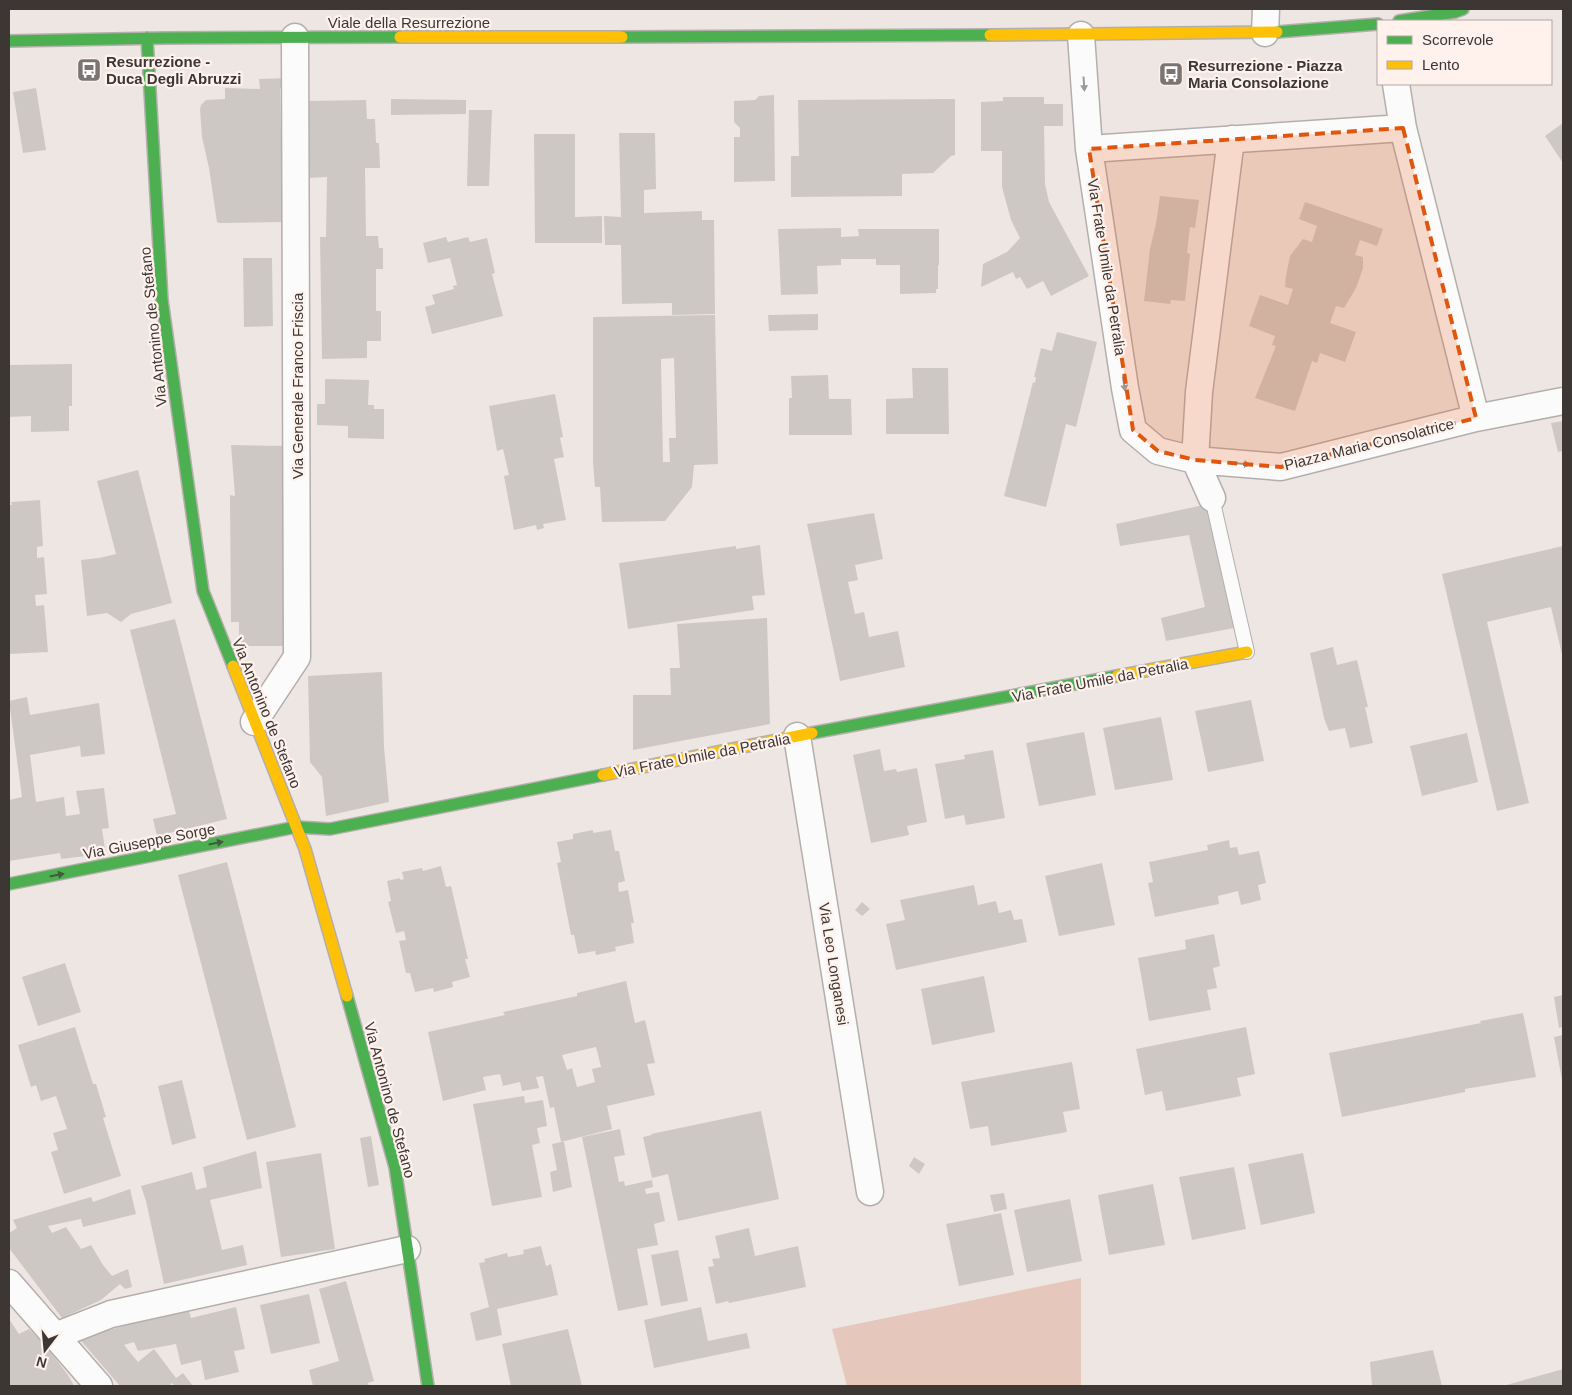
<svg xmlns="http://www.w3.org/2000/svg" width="1572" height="1395" viewBox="0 0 1572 1395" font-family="Arial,sans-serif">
<rect width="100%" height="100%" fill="#eee6e3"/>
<path fill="#e6c7bb" d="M1081,1278V1386H847L832,1329Z"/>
<path fill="#cec8c5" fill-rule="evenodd" d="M288,78L289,88H280L283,222L219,223L217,222L209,168L202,137L200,109L201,105L206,100L225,99V88L260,89L259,79Z
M36,88L46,150L23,153L13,92Z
M774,95L775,181L734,182V137H740V128L734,122V101L755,100L759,96Z
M1003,97H1044V104H1063V126H1044L1045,184L1049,202L1089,276L1051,296L1043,281L1027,289L1020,277L1016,279L1013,272L981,287L983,264L1007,252L1020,238L1011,220L1002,187V151H981V102L1003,101Z
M391,99L466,100V114L391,115Z
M955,99V155L951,156L933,173L902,174V196L791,197V156H799L798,100Z
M366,100L367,119H375L376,143H379L380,168H365L366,236H378L379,248H383V269H376V311H381V341H367V358L322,359L320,237H326L327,177L308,178L309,101Z
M469,110H492L489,186H467Z
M1563,123V163L1545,136Z
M619,133H655L656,189L644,190V213L702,211V220H714L715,314L672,315V303L622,304L621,245H605L604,216L621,217Z
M534,134H575V217L602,216V243H535Z
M1160,196L1199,200L1195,228L1190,227L1187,253L1190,254L1185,301L1171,300L1170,304L1144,301L1150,249L1156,224Z
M1305,202L1383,229L1377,246L1360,240L1355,255L1363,257V268L1360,277L1356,288L1344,308L1336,306L1330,323L1356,332L1345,362L1320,353L1317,363L1312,361L1295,411L1255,398L1276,346L1272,345L1275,336L1249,326L1260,295L1288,305L1293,289L1285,287L1286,276L1290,256L1303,239L1312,242L1317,226L1299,219Z
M841,228V237L859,236L858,229H939V265H938V289H936V293L900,294V265H876V259H841V265L817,266L818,294L781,295L778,229Z
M446,237L448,242L468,237L470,242L487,238L495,273L492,274L503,316L432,334L425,307L435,304L432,295L454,289L453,286L457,285L450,258L428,263L423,243Z
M243,258H272L273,326L244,327Z
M818,314V330L769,331L768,315Z
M715,315L718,464L694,465L692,487L665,521L602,522L600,487H595L593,462V317ZM674,358L676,438H669L670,462H663L661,359Z
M1057,332L1097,342L1076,427L1066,424L1046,507L1004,496L1033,382L1035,383L1036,377H1034L1041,348L1052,351Z
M72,364V406H69V431L31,432V416L9,417V365Z
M912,368H948L949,434H886V399L913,398Z
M828,375L829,399H851L852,435H789V398H792L791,376Z
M325,379L369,380L368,405H374V409H384V439L348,438V426L317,425V404H325Z
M555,394L563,437L560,438L564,457L554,459L566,520L543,524L544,528L537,530L536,525L514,530L504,476L509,475L503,449L497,451L489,406Z
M1563,421V451L1558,452L1551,423Z
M231,445L289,446L291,594H283V646H239V622H231L230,495L235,496Z
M138,470L172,603L131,614L121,622L107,613L87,616L81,560L99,558L116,554L97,481Z
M40,500L43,546L37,547V558L44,557L47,594L35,595L36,606L44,605L48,652L9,654V505H12L11,502Z
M1208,504L1234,628L1166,641L1161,618L1205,607L1189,535L1120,546L1116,524Z
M874,513L883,559L855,565L858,580L848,582L855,614L864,612L869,637L898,631L905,667L840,681L807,524Z
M760,545L765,595L752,596L754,610L628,629L619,563L736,546V549Z
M1563,546V659L1551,607L1487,622L1529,803L1497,811L1442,574Z
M767,618L770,724L633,750V695H671L670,668H680L677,624Z
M175,619L227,819L157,836L153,819L176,814L130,630Z
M1333,647L1337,665L1357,660L1368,707H1365L1373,743L1350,748L1345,728L1329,731L1324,718L1310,653Z
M382,672L384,747L389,802L326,816L322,777L310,762L308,676Z
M27,697L30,715L99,703L105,754L81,757L80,746L30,755L36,802L64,797L66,816L80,814L76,791L104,788L109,828L102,829L107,862L86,856L61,859L60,853L9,861V800L22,797L9,701Z
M1251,700L1264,761L1208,772L1195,711Z
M1161,717L1173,780L1115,790L1103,728Z
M1084,732L1096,795L1039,806L1026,743Z
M1467,733L1478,782L1422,796L1410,746Z
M880,749L884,771L896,769L897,772L917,768L927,822L907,826L909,835L871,843L853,755Z
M993,750L1005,818L966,825L964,815L945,819L935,764L965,759L964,755Z
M593,830V833L611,830L615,851H619L625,881L618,883L619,892L628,890L634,923H631L634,943L615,947L616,951L596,955L595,951L578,954L574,935H571L557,863L561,862L557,842L573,839V834Z
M1229,840L1230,848L1237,847L1239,855L1259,851L1266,883L1258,885L1261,900L1241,905L1238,891L1218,896L1219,904L1155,917L1148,883L1153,882L1149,862L1208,850L1207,845Z
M227,862L296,1127L247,1140L178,875Z
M1102,863L1115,925L1059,936L1045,876Z
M441,866L446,887L451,886L468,959H465L470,977L452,982L453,987L434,992L433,988L415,992L410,973H406L399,941L406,940L404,931L396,933L388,902L391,901L387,881L400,878V880L404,879L402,872L422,868L423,871Z
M974,885L978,905L996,901L999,913L1011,910L1014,920L1022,919L1027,942L896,970L886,924L905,920L900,900Z
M862,902L870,909L862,916L855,910Z
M1214,934L1220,966L1213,968L1217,988L1207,990L1211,1010L1149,1021L1138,958L1186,949L1185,940Z
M65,963L81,1012L38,1026L22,977Z
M984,976L995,1032L932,1045L921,989Z
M626,981L635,1023L645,1020L655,1063L647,1064L655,1095L607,1106L612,1129L561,1142L554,1107L550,1108L543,1076L536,1077L539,1088L522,1091L520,1082L503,1086L500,1074L483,1077L486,1090L443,1101L428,1032L505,1015L503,1012L577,996V993ZM596,1047L601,1067L592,1069L595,1082L577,1087L572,1068L567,1070L562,1055Z
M1563,995V1027L1559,1028L1554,997Z
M1523,1013L1536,1077L1465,1089V1092L1342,1117L1329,1053L1481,1023L1480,1021Z
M75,1027L93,1084H96L106,1117L103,1118L121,1176L64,1194L51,1152L58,1150L53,1133L67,1129L56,1096L41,1101L36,1085L31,1087L18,1045Z
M1246,1027L1255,1074L1237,1078L1241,1096L1166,1111L1162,1091L1145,1095L1136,1049Z
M1563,1035V1079L1562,1080L1554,1037Z
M1072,1062L1080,1109L1063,1112L1067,1132L991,1146L988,1126L970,1129L961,1082Z
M182,1080L196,1138L172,1145L158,1086Z
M524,1096L525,1103L543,1100L547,1126L537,1128L540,1143L532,1145L542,1197L492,1206L473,1104Z
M761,1111L779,1199L678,1221L668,1174L652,1178L643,1137L652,1135L651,1134Z
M620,1129L625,1155L614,1157L619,1182L624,1181L625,1186L652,1180L653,1187L645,1189L646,1194L659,1192L665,1221L654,1224L658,1245L637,1249L648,1305L618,1311L582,1137Z
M371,1136L379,1185L368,1187L360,1138Z
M561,1142H564L572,1187L553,1192L550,1172L557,1170L552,1144Z
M256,1151L262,1188L210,1200L222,1250L243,1245L247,1265L164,1284L146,1201L141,1186L192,1172L196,1190L207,1187L203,1167Z
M321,1153L335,1249L281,1257L266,1162Z
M1303,1153L1315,1213L1261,1225L1248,1164Z
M914,1157L925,1164L919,1174L909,1166Z
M1234,1167L1246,1229L1192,1240L1179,1177Z
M1153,1184L1165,1245L1109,1255L1098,1195Z
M130,1189L136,1214L83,1227L81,1219L48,1226L52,1233L66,1227L81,1249L91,1245L103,1265L112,1276L128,1269L132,1287L125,1289L120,1284L101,1300L62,1318L9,1248V1233L17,1228L13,1220L91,1197L93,1202Z
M1004,1193L1007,1209L994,1212L990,1195Z
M1070,1199L1082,1261L1027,1272L1014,1210Z
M1001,1213L1014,1275L959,1286L946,1224Z
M749,1228L755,1256L798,1246L806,1287L729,1303L728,1301L716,1304L708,1267L714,1266L712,1259L720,1258L715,1236Z
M541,1246L546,1266L551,1264L558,1295L497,1309L502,1335L476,1341L470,1313L489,1307L479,1263L485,1262L484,1259L507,1253L508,1257L524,1254L523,1250Z
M678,1250L688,1301L661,1306L651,1255Z
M346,1281L374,1381L368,1383L369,1386H313L309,1370L339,1361L319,1289Z
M309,1294L320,1343L271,1354L260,1305Z
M187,1304L191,1318L236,1307L245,1349L234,1351L239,1372L205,1380L201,1360L181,1365L176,1344L138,1351L134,1342L124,1345L138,1362L154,1349L176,1378L183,1373L193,1386H175L172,1383L169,1386H120L77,1336L105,1324L110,1330Z
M701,1307L708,1341L747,1333L750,1348L654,1368L644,1320Z
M9,1319L19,1334L29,1329L45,1345L68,1375L74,1386H9Z
M568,1329L582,1386H511L502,1344Z
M1433,1350L1442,1386H1372L1370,1362Z
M1563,1369V1386H1503Z"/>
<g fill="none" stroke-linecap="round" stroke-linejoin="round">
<defs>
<path id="lane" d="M1212,498L1247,652"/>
<path id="street" d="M1265,33L1266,9
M1081,35L1089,149L1125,388L1133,430L1158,451L1195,460L1281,467L1476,418L1563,401
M1396,84L1403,128L1476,418
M1089,149L1403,128
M1212,498L1195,460L1199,392L1231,139
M254,722L297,657L295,37
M797,736L870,1192
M9,1283L99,1386
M55,1336L111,1314L407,1249"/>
<path id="fast" d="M1399,21L1455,12L1463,9
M1277,32L1378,24
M622,37L990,35
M147,38L162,300L203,591L233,666
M9,41L165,38L400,37
M812,733L1117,676
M9,884L296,827L330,829L603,775
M347,996L395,1167L428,1386"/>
<path id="slow" d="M990,35L1277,32
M400,37H622
M233,666L305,849L347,996
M1117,676L1247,652
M603,775L812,733"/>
</defs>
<use href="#lane" stroke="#b4aead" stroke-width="16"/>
<use href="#street" stroke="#b4aead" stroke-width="29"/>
<use href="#fast" stroke="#b4aead" stroke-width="14"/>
<use href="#slow" stroke="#b4aead" stroke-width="14"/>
<use href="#lane" stroke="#fcfbfb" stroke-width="14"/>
<use href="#street" stroke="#fcfbfb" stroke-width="26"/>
<use href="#fast" stroke="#4caf50" stroke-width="11"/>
<use href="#slow" stroke="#ffc107" stroke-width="11"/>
</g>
<defs><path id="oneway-solid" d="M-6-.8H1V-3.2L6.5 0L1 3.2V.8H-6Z" transform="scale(1.25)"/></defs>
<g fill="#9c9998">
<use href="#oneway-solid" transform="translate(1084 84) rotate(86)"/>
<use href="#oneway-solid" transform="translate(1124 384) rotate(81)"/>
<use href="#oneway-solid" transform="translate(1243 464) rotate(5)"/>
</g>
<g fill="#415b3d">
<use href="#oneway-solid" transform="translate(216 843) rotate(-11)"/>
<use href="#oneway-solid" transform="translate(57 875) rotate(-11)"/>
</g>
<path fill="#df570e" fill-opacity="0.2" stroke="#df570e" stroke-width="4" stroke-dasharray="10 6" stroke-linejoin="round" d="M1403,128L1476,418L1281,467L1195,460L1158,451L1133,430L1089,149Z"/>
<defs>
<symbol id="bus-square" viewBox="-11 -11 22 22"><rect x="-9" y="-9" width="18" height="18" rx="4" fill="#7a7472" stroke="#fff1ec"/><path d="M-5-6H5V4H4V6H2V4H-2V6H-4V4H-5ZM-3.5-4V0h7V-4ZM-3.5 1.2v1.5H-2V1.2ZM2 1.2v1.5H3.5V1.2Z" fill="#fff"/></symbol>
</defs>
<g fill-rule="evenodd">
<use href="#bus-square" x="75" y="56" width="28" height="28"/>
<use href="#bus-square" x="1157" y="60" width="28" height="28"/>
</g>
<g text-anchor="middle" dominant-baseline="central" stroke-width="4.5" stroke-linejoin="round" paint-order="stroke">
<g font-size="15" fill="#3c3735" stroke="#fff1ec">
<text x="409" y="22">Viale della Resurrezione</text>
<text transform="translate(1107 267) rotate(81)">Via Frate Umile da Petralia</text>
<text transform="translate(153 327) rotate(-96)">Via Antonino de Stefano</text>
<text transform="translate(297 386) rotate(-90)">Via Generale Franco Friscia</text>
<text transform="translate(1369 444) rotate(-14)">Piazza Maria Consolatrice</text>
<text transform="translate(1100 680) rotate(-11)">Via Frate Umile da Petralia</text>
<text transform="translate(267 713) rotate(68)">Via Antonino de Stefano</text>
<text transform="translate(702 755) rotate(-11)">Via Frate Umile da Petralia</text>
<text transform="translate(149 841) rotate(-11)">Via Giuseppe Sorge</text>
<text transform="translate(834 964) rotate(81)">Via Leo Longanesi</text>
<text transform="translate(390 1100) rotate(75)">Via Antonino de Stefano</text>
</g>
<g font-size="15" font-weight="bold" fill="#3c3735" stroke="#fff1ec" text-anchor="start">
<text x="106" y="61">Resurrezione -<tspan x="106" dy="17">Duca Degli Abruzzi</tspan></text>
<text x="1188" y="65">Resurrezione - Piazza<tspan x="1188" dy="17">Maria Consolazione</tspan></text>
</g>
</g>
<rect width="1572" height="1395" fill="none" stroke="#3c3735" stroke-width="20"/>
<rect x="1377" y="20" width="175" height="65" fill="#fff1ec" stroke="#b1a7a3"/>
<rect x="1387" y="36" width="25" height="8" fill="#4caf50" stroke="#b1a7a3"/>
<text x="1422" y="45" font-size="15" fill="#3c3735">Scorrevole</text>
<rect x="1387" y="61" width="25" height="8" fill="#ffc107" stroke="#b1a7a3"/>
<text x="1422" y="70" font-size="15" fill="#3c3735">Lento</text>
<g transform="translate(45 1350) rotate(196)" stroke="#fff1ec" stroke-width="4" paint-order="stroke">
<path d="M0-4L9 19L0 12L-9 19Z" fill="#3c3735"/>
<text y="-8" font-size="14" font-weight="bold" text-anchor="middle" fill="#3c3735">N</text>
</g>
</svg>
